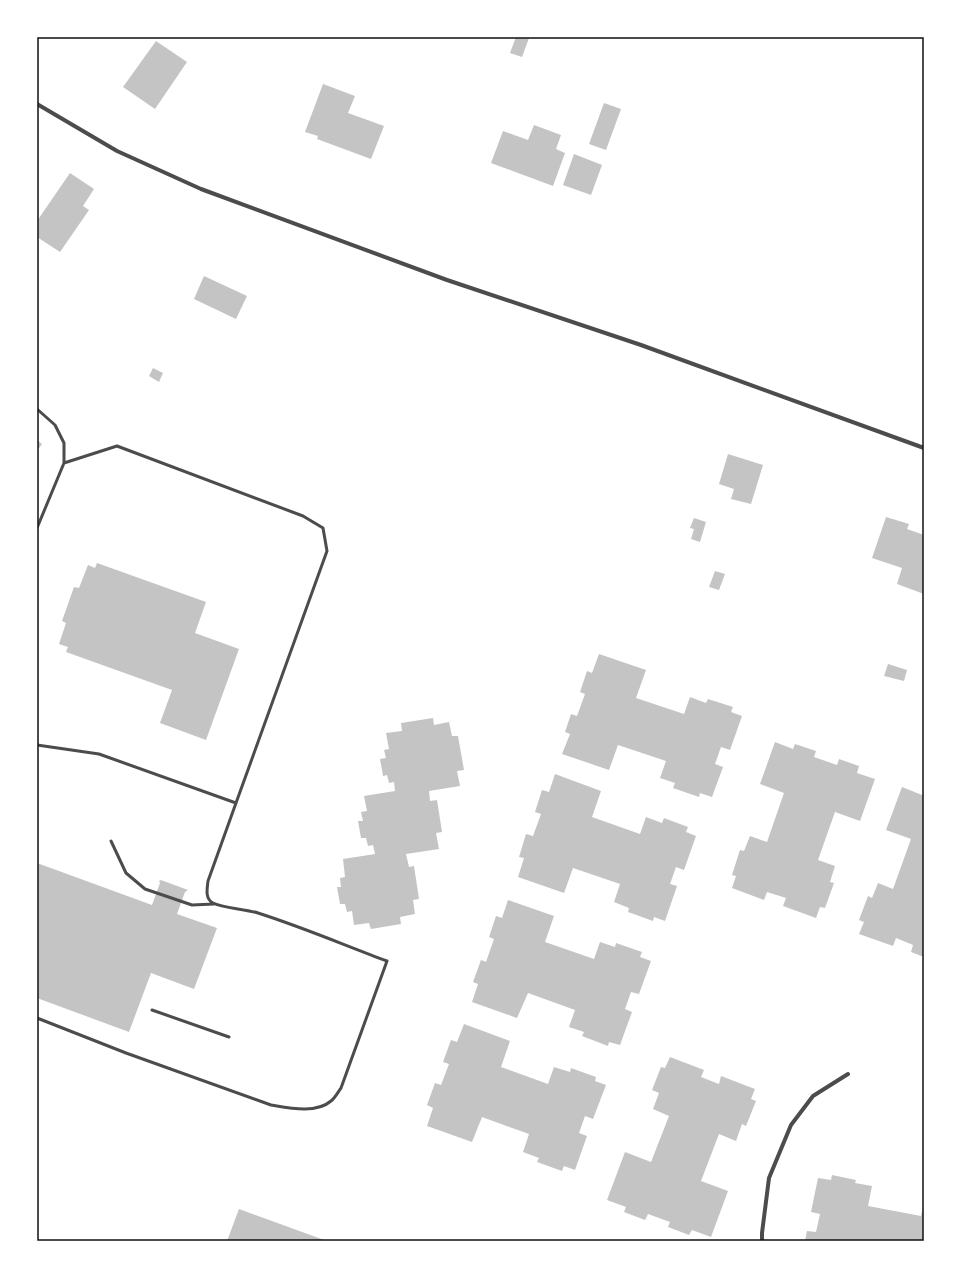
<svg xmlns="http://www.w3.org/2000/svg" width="961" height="1278" viewBox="0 0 961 1278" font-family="Arial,sans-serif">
<rect width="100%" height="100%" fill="#fff"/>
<path fill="#c4c4c4" d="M516,37L529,38L522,57L510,53Z
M156,41L187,62L155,109L123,87Z
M323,84L355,96L348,113L384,126L371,159L317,139L318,136L305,132Z
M604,103L621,109L606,150L589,144Z
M534,125L561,135L556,149L565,153L553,186L491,163L503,131L528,140Z
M574,154L602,165L591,195L563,185Z
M70,173L94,189L83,206L89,210L60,252L37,237V221Z
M204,276L247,296L236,319L194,299Z
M153,368L163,373L159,382L149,376Z
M37,440L42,444L37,451Z
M728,454L763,465L751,504L731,499L734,489L719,484Z
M886,517L909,524L907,529L924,535V594L897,584L902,568L872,558Z
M694,518L706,522L700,542L691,539L694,529L690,528Z
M97,563L206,602L195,633L239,649L206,740L160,723L172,690L66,652L68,647L59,644L66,623L62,621L74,587L79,588L88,565L95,568Z
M715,571L725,574L719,590L709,587Z
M599,654L646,670L636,698L684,714L690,697L706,703L708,699L733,707L731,712L742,716L730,750L721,747L715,764L723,767L712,797L700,793L699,797L673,788L675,783L660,778L666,761L618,745L609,770L562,754L570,734L565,732L571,714L577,716L585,694L580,692L587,671L592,673Z
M888,664L907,670L904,681L884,676Z
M433,718L434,725L449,722L452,736H458L464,770L457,771L460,786L429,791L430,801L437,800L442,832L436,833L439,849L406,854L409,867L414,866L419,899L413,900L415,914L400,917L401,924L371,929L369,923L354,925L352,911L347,912L345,904H340L337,887H341L340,878L345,877L343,859L375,854L373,845L368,846L366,838H361L358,821H363L361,812L367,811L364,796L395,791L394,782L389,783L387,775L383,776L382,770L380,759L386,758L384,750L389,749L386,733L402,731L401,723Z
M775,742L793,749L795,744L816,751L814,757L837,765L839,759L859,766L857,773L875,779L860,821L835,812L818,860L835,866L830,882L834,883L825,908L820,907L816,918L783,906L786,898L767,892L764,900L732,888L736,876L732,875L740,850L744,851L750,836L767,842L784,793L760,784Z
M555,774L601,791L592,817L640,834L646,817L662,823L664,818L688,827L686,832L696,836L684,870L676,867L670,884L677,886L665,921L654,917L653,921L628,912L629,908L614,902L620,884L573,868L564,893L518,877L524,858L519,857L526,834L533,836L541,814L535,812L542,790L549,792Z
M902,787L922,795L924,790V957L911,952L913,945L896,938L893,946L859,934L864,922L859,920L868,896L872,898L878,883L893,889L911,839L886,830Z
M37,863L152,905L160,883L159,881L161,880L188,890L185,892L177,914L217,928L194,989L151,973L129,1032L37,998Z
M508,900L554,916L545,942L594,959L600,942L615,947L616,943L642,952L640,957L651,961L639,994L631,992L625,1009L632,1012L620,1045L609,1042L608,1046L582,1036L584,1032L569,1027L575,1010L528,993L517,1018L472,1002L478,984L473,982L481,960L486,962L494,939L489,937L496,916L502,918Z
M464,1024L510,1041L501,1067L548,1084L554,1067L570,1072L571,1068L596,1077L595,1081L606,1085L593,1119L585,1116L579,1133L587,1136L575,1170L564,1166L562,1171L537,1162L539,1158L523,1152L529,1134L482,1117L472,1142L427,1126L433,1108L427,1105L435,1083L441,1085L449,1064L443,1062L451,1040L457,1042Z
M670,1057L704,1070L701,1077L719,1084L721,1076L755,1089L751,1099L756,1101L746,1126L742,1124L736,1141L719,1134L701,1181L728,1191L711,1237L692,1230L689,1235L668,1227L670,1222L648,1214L645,1220L624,1212L626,1207L607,1200L625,1152L651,1162L669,1116L653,1109L659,1093L652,1090L661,1067L665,1068Z
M832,1175L856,1180L855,1183L872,1186L868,1206L921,1216L924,1202V1241H805L807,1231L816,1232L820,1214L811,1212L818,1178L831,1180Z
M239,1209L327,1241H227Z"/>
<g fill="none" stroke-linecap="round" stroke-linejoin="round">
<path stroke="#4c4c4c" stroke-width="3" d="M37,409L55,425L64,443V463L37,528
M64,463L117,446L303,516L323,528L327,551L236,803
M37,745L99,754L236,803L208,881C207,889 205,899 213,903C222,908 246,909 258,913C302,927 344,945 387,961L341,1088C338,1092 335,1098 331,1101C316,1114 289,1108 271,1105L126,1053L37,1018
M111,841L126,873L145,889L192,905L214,904
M152,1010L229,1037"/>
<path stroke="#4c4c4c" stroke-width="4" d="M37,104L117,151L201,189L447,280L641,345L924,448
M762,1241V1233L769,1178L791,1125L813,1096L848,1074"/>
</g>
<rect width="961" height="1278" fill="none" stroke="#ffffff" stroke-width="76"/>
<rect x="38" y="38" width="885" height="1202" fill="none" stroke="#111" stroke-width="1.5"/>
</svg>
